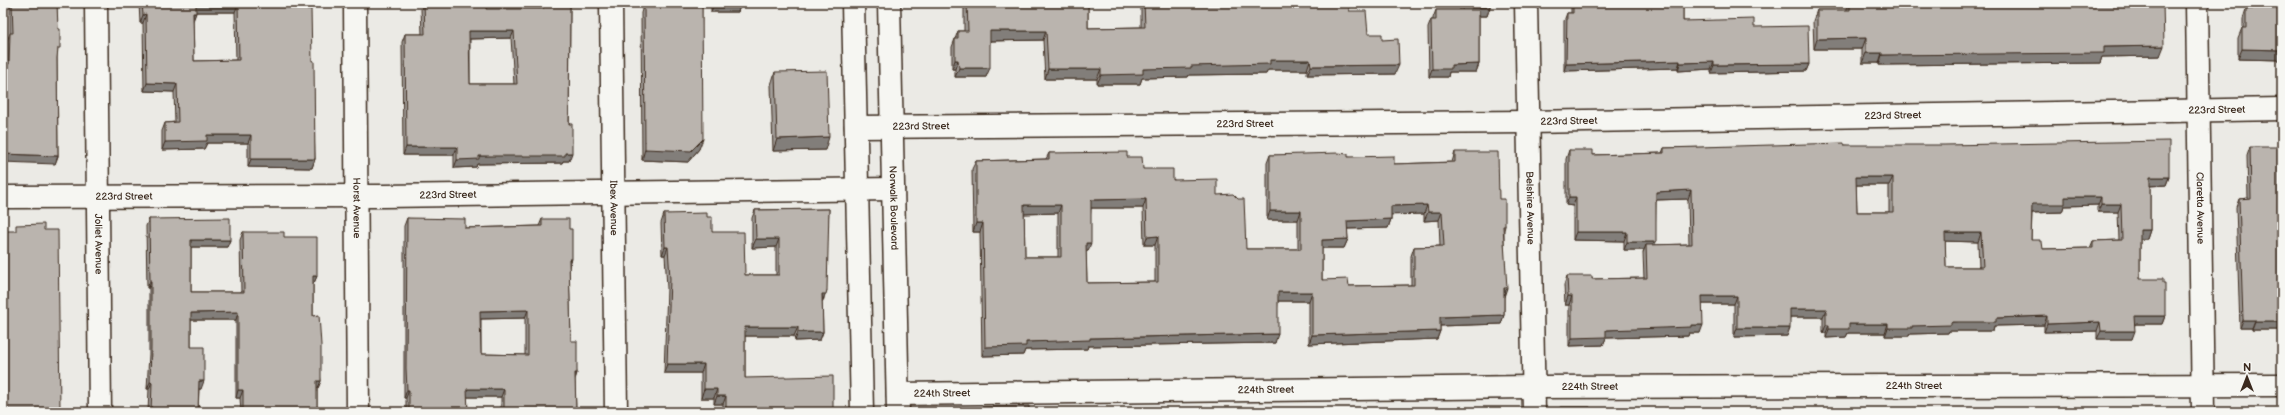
<svg xmlns="http://www.w3.org/2000/svg" width="2285" height="415" viewBox="0 0 2285 415" font-family="'Balsamiq Sans',sans-serif">
<rect width="100%" height="100%" fill="#ebeae5"/>
<filter id="ink" filterUnits="userSpaceOnUse"><feTurbulence type="fractalNoise" baseFrequency=".025" numOctaves="2"/><feDisplacementMap in="SourceGraphic" scale="8" xChannelSelector="R" yChannelSelector="G"/><feConvolveMatrix kernelMatrix="1 2 1 2 8 2 1 2 1" color-interpolation-filters="sRGB"/></filter>
<g filter="url(#ink)">
<g fill="none" stroke-linecap="round" stroke-linejoin="round">
<defs>
<g id="street">
<path id="s1" d="M96,3L100,412"/>
<path id="s2" d="M355,3L358,412"/>
<path id="s3" d="M611,3L616,412"/>
<path id="s4" d="M1526,3L1534,412"/>
<path id="s5" d="M2197,3L2203,412"/>
<path id="s6" d="M856,127L1528,122L2282,109"/>
<path id="s7" d="M898,394L1534,387L2282,385"/>
</g>
<g id="secondary">
<path id="s8" d="M3,197L384,196L893,189"/>
</g>
<g id="primary">
<path d="M853,3L862,412"/>
<path id="s9" d="M889,3L898,412"/>
</g>
</defs>
<use href="#street" stroke="#3b2a1e" stroke-width="25"/>
<use href="#secondary" stroke="#3b2a1e" stroke-width="25"/>
<use href="#primary" stroke="#3b2a1e" stroke-width="25"/>
<use href="#street" stroke="#f6f6f2" stroke-width="22"/>
<use href="#secondary" stroke="#f6f6f2" stroke-width="22"/>
<use href="#primary" stroke="#f6f6f2" stroke-width="22"/>
</g>
<path fill="#a09b96" stroke="#3b2a1e" fill-rule="evenodd" d="M10,3H57V58L58,156L55,164L7,64V41L10,33Z
M139,3H305L304,9L312,61L315,159L312,168L248,167V143H207L204,149L162,150V131L165,123L175,122L174,92L144,91L143,23H140ZM196,12H235L236,60L194,61L193,20Z
M424,3H486V9H540V3H570L569,161H563L562,163L477,164L476,167L454,168V155H403L402,42L405,34H422L421,9ZM511,38L514,84H470V39Z
M644,3H702L699,149L688,162L642,160L641,13Z
M711,3H741L738,12H711Z
M966,3H1088V28L1141,27V3H1349V11L1368,34L1382,40L1395,74L1307,75V70H1268L1266,74L1189,75L1188,77L1142,78L1140,84H1097V79H1045L1043,40L990,41L986,77H955V69H952V47L958,31H964V8Z
M1460,3H1490V7L1487,16H1479V64L1476,72H1449L1448,77H1429L1428,28L1431,20H1433V18L1436,10H1460Z
M1571,3H1683V21L1754,27L1809,64L1806,71L1711,73V69L1678,71V68L1564,71V21L1567,13H1571Z
M1847,3H2163L2160,56L2102,57L2100,63L1879,65V63H1862V49H1814L1813,21L1817,10H1847Z
M2250,3H2282V60L2238,59V38L2242,28H2243V19L2246,9H2250Z
M775,72L825,150L773,151L771,85Z
M1844,145L2169,177L2166,185L2150,186V230L2147,239H2140V279L2165,316L2162,324H2135L2132,339H2097V331L2044,332V325L1994,326L1993,331H1949L1948,333L1910,334L1909,336H1885V333H1848L1846,337L1826,338V333H1823V317H1790L1787,336L1734,337V304H1702L1700,333H1689L1688,336L1606,338L1603,345L1569,346V305H1565L1564,285L1567,276L1592,279L1644,278L1643,253L1644,250H1624V241L1573,240V206L1566,205V159L1569,150L1593,155L1662,153L1664,148ZM1856,185H1889V212H1857ZM1688,199L1689,244L1655,245L1656,200ZM2098,205V212H2118L2119,240L2093,241L2090,248L2043,249L2031,240L2032,213L2062,212L2064,206ZM1945,241L1978,242L1979,267H1946Z
M2250,147L2282,330H2252V328H2240L2236,207L2239,199L2248,198L2247,156Z
M1455,152L1499,199L1505,226L1504,230V315L1501,324L1440,326V331L1437,339L1309,344V301H1278L1275,343L1088,346L1087,349L1025,350L1023,355L982,356L980,232H973L972,169L976,161L1046,159L1049,153L1127,157L1143,169L1217,195L1246,249H1298V220H1267V163L1270,155L1348,157L1394,164L1452,162ZM1091,208H1143L1144,245H1155V282L1087,283L1086,251H1088ZM1058,213V257H1025L1024,214ZM1391,214H1424V221L1439,220L1440,246L1414,247L1411,256V285L1349,286L1322,280V248H1344L1348,239L1347,229L1388,228L1391,219Z
M829,209L824,299L822,302L823,332L820,340L795,341L794,336H745V378L833,412H723V404H714V398H701V373H664L667,288L665,255H662L661,223L664,214L707,217L712,232L745,275H776V247L752,248V218L755,210Z
M407,218L465,228L539,226L542,219L569,267L571,341L577,373L575,380L576,412H501V397H467L468,412H406V398H404V226ZM525,318V355L481,354V319Z
M149,219L230,240L227,247H191V292H241L240,240L243,232L284,237L317,276L314,283H313V316L321,381L318,388H317V412H241L240,398H236V320H191V347L201,389H199L198,412H148L149,389H147L149,354V288H147L146,226Z"/>
<path fill="#827e7a" stroke="#3b2a1e" d="M714,3H741L738,12H711Z
M196,4H238L235,12H193Z
M1463,7H1490L1487,16H1460Z
M193,13H196L193,21Z
M146,14L143,23H140L143,15Z
M469,31H514L511,38L467,39Z
M990,31H1046L1043,40L986,41Z
M1866,38L1862,49H1814L1817,39Z
M2164,46L2160,56L2102,57L2100,63L1879,65L1882,55L2104,47Z
M2242,49L2282,50V60L2238,59Z
M1866,53H1882L1879,63H1862Z
M955,60H958L955,69H952Z
M1270,60H1310L1307,70H1268L1266,74L1189,75L1188,77L1142,78L1140,84H1097L1101,75L1143,69Z
M1680,61L1678,68L1564,71L1566,64Z
M1714,62L1711,69L1678,71L1680,63Z
M1479,64L1476,72H1449L1448,77H1429L1432,69L1451,65Z
M1809,64L1806,71L1711,73L1714,65Z
M1399,65L1395,74L1307,75L1311,66Z
M959,68H990L986,77H955Z
M1048,69H1101L1097,79H1045Z
M147,83L177,84L174,92L144,91Z
M207,135H251L248,143H207L204,149L162,150L165,142Z
M829,137L825,150L773,151L777,139Z
M703,139L699,149L688,162L642,160L645,149Z
M406,147H457L454,155H403Z
M565,153H572L569,161H563L562,163L477,164L476,167L454,168L457,160L479,156Z
M3,154L58,156L55,164L3,162Z
M251,159H315L312,168L248,167Z
M1856,177H1893L1889,185H1853Z
M2150,177H2169L2166,185L2147,186Z
M1691,190L1688,199L1653,200L1656,192Z
M1569,197H1576L1573,206L1566,205Z
M2065,197H2101L2098,205L2064,206L2062,212L2029,213L2032,204Z
M1146,199L1143,208H1088L1091,200Z
M2101,204H2121L2118,212H2098Z
M1024,205H1061L1058,213L1020,214Z
M1427,205L1424,214L1388,215L1391,206Z
M1270,211H1301L1298,220H1267Z
M1428,212H1442L1439,220L1424,221Z
M1391,219L1388,228L1344,229L1347,221Z
M976,223H983L980,232H973Z
M2140,230H2150L2147,239H2137Z
M1576,232H1627L1624,241L1573,240Z
M1945,233H1981L1978,242L1942,241Z
M1158,236L1155,245H1144L1147,237Z
M756,239H779L776,247L752,248Z
M1348,239L1344,248H1319L1322,240Z
M191,240H230L227,247H189Z
M1627,242H1656L1653,250L1646,245L1644,250H1624Z
M1086,243H1091L1088,251H1083Z
M665,247H668L665,255H662Z
M569,259H572L569,267Z
M313,276H317L314,283H310Z
M150,281H151L149,288H147Z
M1504,288H1507L1504,297Z
M827,290L822,302V294Z
M1278,292H1312L1309,301H1275Z
M1568,296H1572L1569,305H1565Z
M1702,296H1737L1734,304H1699Z
M1790,309H1826L1823,317H1787Z
M528,310L525,318L478,319L480,311Z
M238,312L236,320H189L191,313Z
M1504,315L1501,324L1437,326L1440,317Z
M2047,316L2044,325L1994,326L1993,331H1949L1948,333L1910,334L1909,336H1885L1888,328L1996,318Z
M2134,316H2165L2162,324H2131Z
M2243,320H2255L2252,328H2240Z
M2100,322L2097,331L2044,332L2047,324Z
M2255,322H2282V330H2252Z
M1849,324H1888L1885,333H1848L1846,337L1826,338L1829,329Z
M1691,325H1703L1700,333H1689L1688,336L1606,338L1603,345L1569,346L1572,338L1606,330Z
M1826,325H1829L1826,333H1823Z
M745,327H798L794,336H742Z
M1737,328H1790L1787,336L1734,337Z
M1440,331L1437,339L1309,344L1312,335Z
M2101,331H2135L2132,339H2097Z
M798,332H823L820,340L795,341Z
M1278,334L1275,343L1088,346L1087,349L1025,350L1023,355L982,356L985,347L1026,342L1090,338Z
M667,364H704L701,373H664Z
M575,373H577L574,381Z
M199,381H204L201,389H196Z
M317,381H321L318,388H315Z
M150,382H152L149,389H147Z
M467,389H504L501,397H464Z
M704,389H717L714,398H701Z
M238,390H243L240,398H236Z
M407,390H409L406,398H404Z
M717,396H726L723,404H714Z"/>
<path fill="#bab4ae" stroke="#3b2a1e" fill-rule="evenodd" d="M12,3H57L58,29H60V48H58L57,58L58,156L3,154V64H9L10,33H13Z
M142,3H305L304,9H311L312,61H314L315,159H251V135H207V141L165,142V123L178,122L177,84L147,83L146,14L143,15ZM196,4H238L239,60L194,61L193,13H196Z
M424,3H486V9H543V3H570L569,124H572V153H565V156H479V159L457,160V147H406L405,34H425ZM469,31H514L517,84H470Z
M644,3H702L703,139L691,151L645,149Z
M967,3H1088V28L1145,27L1144,3H1349V11H1366L1368,34H1382V40L1398,39L1399,65L1311,66L1310,60H1270V64L1191,66V68L1143,69V74L1101,75V69H1048L1046,31H990V68H959L958,60H955V38H958V31H968Z
M1463,3H1490V7H1463Z
M1573,3H1683V21L1754,19V27L1808,26L1809,64L1714,65V62L1680,63V61L1566,64L1567,13H1573Z
M1850,3H2163L2164,46L2104,47V53L1882,55V53H1866V38L1817,39V10H1850Z
M2253,3H2282V50L2242,49V28H2246V9H2253Z
M1436,10H1479V64L1451,65V69H1432L1431,20H1436Z
M827,71L829,137L777,139L775,72Z
M2169,141V177H2150V230H2140V279H2163V283H2165V316H2134L2135,331H2101L2100,322L2047,324V316L1996,318V322H1951V325L1912,326V328H1888V324H1849V329H1829V325H1826V309H1790V328H1737V296H1702L1703,325H1691V327L1606,330V337L1572,338V296H1568L1567,276H1592V279L1647,278L1646,245L1692,244L1691,190L1656,192V242H1627V232H1576V197H1569V150H1593V155L1664,153V148L1844,143V145H1944ZM1856,177H1893V212H1857ZM2065,197H2101V204H2121L2122,240L2093,241V248L2043,249L2042,242H2040V240H2031L2032,204H2065ZM1945,233H1981L1983,267H1946Z
M2250,147H2282V322H2255V320H2243L2239,199L2251,198Z
M1127,152V157H1142L1143,169H1173V180L1217,179V195L1233,194L1238,199H1244L1246,249H1301V211H1270V155L1338,153L1348,154V157L1394,156V164L1455,162V152H1498L1499,199H1505V226H1503L1507,288H1504V315L1440,317V331L1312,335V292H1278V334L1090,338V340L1026,342V346L985,347L983,223H976V161L1049,159V153ZM1146,199L1147,237L1158,236V282L1087,283L1086,243H1091V200ZM1024,205H1061V257H1025ZM1427,205L1428,212H1442L1444,246L1414,247V285L1349,286L1348,279L1322,280V240L1348,239L1347,221L1391,219V206Z
M829,209L827,290L826,294H822L823,332H798V327H745V378L833,376V412H726V396H717V389H704V364H667L670,279L668,247H665L664,214L707,213V217H712V232H744L745,275H779V239H756L755,210Z
M230,218V240H191V292H244L243,232H284V237H317V276H313V316L319,315L321,345V381H317V412H243V390H238V312L191,313V347H204V381H199L198,412H151L152,382H150L151,347V281H150L149,219Z
M407,218L465,219V228L542,226V219H569V229H572V259H569L571,341H577V373H575L576,412H504V389H467L468,412H409V390H407L406,368ZM528,310V355L481,354L480,311Z
M44,224V230H58L60,412H3V231H16V225Z
M1029,406V412H981V407Z
M1560,407H1590L1591,411L1611,410V412H1560Z
M2014,409V412H1948L1976,410Z
M2081,410H2121V412H2081Z"/>
</g>
<g text-anchor="middle" dominant-baseline="central" stroke-width="4" stroke-linejoin="round" paint-order="stroke">
<g font-size="10" fill="#3b2a1e" stroke="#f6f6f2">
<text stroke="none"><textPath href="#s6" startOffset="1361">223rd Street</textPath></text>
<text stroke="none"><textPath href="#s6" startOffset="1037">223rd Street</textPath></text>
<text stroke="none"><textPath href="#s6" startOffset="713">223rd Street</textPath></text>
<text stroke="none"><textPath href="#s6" startOffset="389">223rd Street</textPath></text>
<text stroke="none"><textPath href="#s6" startOffset="65">223rd Street</textPath></text>
<text stroke="none"><textPath href="#s8" startOffset="445">223rd Street</textPath></text>
<text stroke="none"><textPath href="#s8" startOffset="121">223rd Street</textPath></text>
<text stroke="none"><textPath href="#s3" startOffset="205">Ibex Avenue</textPath></text>
<text stroke="none"><textPath href="#s2" startOffset="205">Horst Avenue</textPath></text>
<text stroke="none"><textPath href="#s9" startOffset="205">Norwalk Boulevard</textPath></text>
<text stroke="none"><textPath href="#s4" startOffset="205">Belshire Avenue</textPath></text>
<text stroke="none"><textPath href="#s5" startOffset="205">Claretta Avenue</textPath></text>
<text stroke="none"><textPath href="#s1" startOffset="241">Joliet Avenue</textPath></text>
<text stroke="none"><textPath href="#s7" startOffset="1016">224th Street</textPath></text>
<text stroke="none"><textPath href="#s7" startOffset="692">224th Street</textPath></text>
<text stroke="none"><textPath href="#s7" startOffset="368">224th Street</textPath></text>
<text stroke="none"><textPath href="#s7" startOffset="44">224th Street</textPath></text>
</g>
</g>
<rect width="2285" height="415" fill="none" stroke="#f6f6f2" stroke-width="16"/>
<rect x="8" y="8" width="2269" height="399" fill="none" stroke="#3b2a1e" stroke-width="1.5" filter="url(#ink)"/>
<g transform="translate(2247 377)" stroke="#f6f6f2" stroke-width="3" paint-order="stroke">
<path d="M0-3L7 15L0 10L-7 15Z" fill="#3b2a1e"/>
<text y="-6" font-size="11" font-weight="bold" text-anchor="middle" fill="#3b2a1e">N</text>
</g>
</svg>
